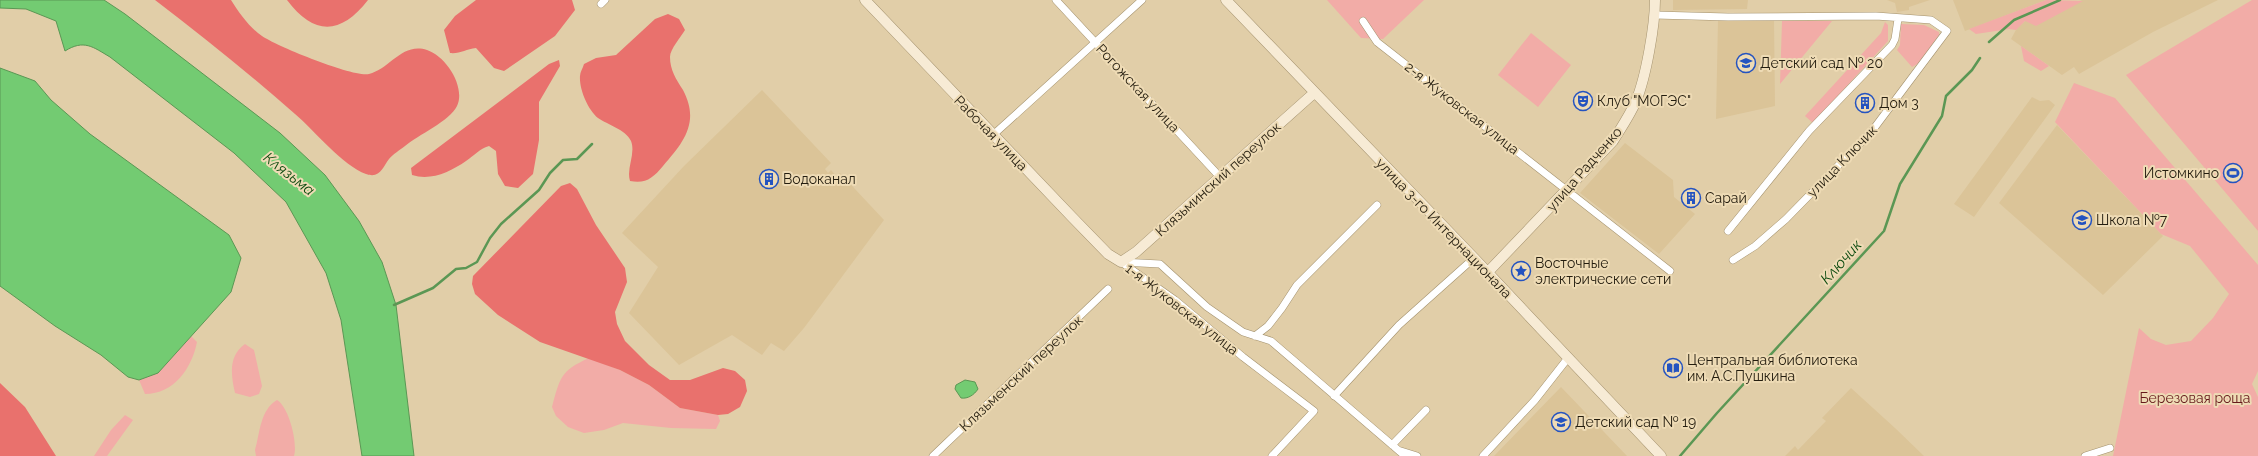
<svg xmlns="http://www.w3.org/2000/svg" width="2258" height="456" viewBox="0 0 2258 456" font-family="Raleway,sans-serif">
<rect width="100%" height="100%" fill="#e1cea8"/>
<path fill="#dbc498" d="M1673,0H1748L1747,9L1673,10Z
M1887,0H1930L1909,7V10L1897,12L1895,3Z
M1953,0H2046L1965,31Z
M2082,0H2218L2153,32L2079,74L2074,67L2062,75L2011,39L2017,28L2025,21Z
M1718,20H1774L1775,106L1716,119Z
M762,90L831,163L825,169L828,173L831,170L836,176L840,173L884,220L804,328L784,351L771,343L762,355L732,335L679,365L629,313L658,267L622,233L684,166Z
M2032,97L2040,101L2049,100L2055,105L1974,217L1954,204Z
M2057,125L2163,236L2103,295L1999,203Z
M1625,143L1673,180L1674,197L1695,214L1659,254L1580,193Z
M1561,387L1627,456H1494Z
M1851,388L1895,428L1924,456H1785L1795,446L1798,450L1826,421L1822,418Z"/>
<path fill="#f2aca7" d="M1327,0H1424L1383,39L1361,38Z
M2046,0L2083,1L2036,26L2025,21L2016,30L2009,29L1976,34L1969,29Z
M2252,0H2258V231L2126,75Z
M1782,21H1832L1780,84Z
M1885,22L1888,25V41L1813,123L1805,116L1881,33Z
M1901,24L1924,25L1939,32V35L1919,63L1912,67L1897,50L1900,45Z
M1531,33L1571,65L1538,107L1498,75Z
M2021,46L2049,66L2041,71L2024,61Z
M2074,83L2115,98L2258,265V371L2252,384L2258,397V456H2113L2139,328L2151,339L2166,345L2191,341L2213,318L2229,294L2190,246L2161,234L2055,122Z
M191,336L197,342C192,368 174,394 145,394L139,380L158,373Z
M245,344L254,350L262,386L259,394L250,397L235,393C231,375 228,356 245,344Z
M589,358L620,370L649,385L680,408L718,415L720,421L716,429L671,428L623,423L604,430L584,433L568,427L556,416L552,407C560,378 560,371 589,358Z
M277,400C289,407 298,443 294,456H256L255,450C260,433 260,410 277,400Z
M125,415L133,420L107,456H94L111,430Z"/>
<path fill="#e9716d" d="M155,0H231C239,13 250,28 262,36C276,46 355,78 369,74C390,69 402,42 427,50C446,56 466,87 457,106C450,121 418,135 405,146C400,150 393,154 389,159C383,167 380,179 366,174C343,166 314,130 295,114C250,74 203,37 155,0Z
M287,0H368C341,35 314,36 287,0Z
M476,0H572L575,10L555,36L504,71L494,68L476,48C466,49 460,54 450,53L444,30L455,16Z
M668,14L679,19L685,30C681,37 670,49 670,57C670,70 676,79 683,90C700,122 684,142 663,166C653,178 646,184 630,181C626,168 636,154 631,141C625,129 608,125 598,118C588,110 579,89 580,76C580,72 583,68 584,64L596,58L616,55L655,19Z
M559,60L560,66L539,102V140L533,174L518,188L505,186L498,174L496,151L489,146C479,149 475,155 466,161C450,172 431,181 412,175L411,168L549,64Z
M570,183L577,189L596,225L625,268L627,282L615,312L617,324L625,341L649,365L670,380H690L723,368L735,371L745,380L747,391L740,407L728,414L718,415L680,408L649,385L620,370L540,342L498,315L475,294L472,284L473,276L561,186Z
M0,383L25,407L56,456H0Z"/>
<path fill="#73cb72" stroke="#5b9754" d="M0,0H104L125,14L280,133L325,175L359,221L382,262L396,305L414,456H362L341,320L326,273L286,202L234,153L110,57C93,47 84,39 65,51L56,21L26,9L0,8Z
M0,68L35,81L51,100L90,134L229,235L241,258L231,292L158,373L139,380L128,377L101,355L55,326L0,286Z
M965,380L975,382L978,389C974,395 968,399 961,398L955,389L956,385Z"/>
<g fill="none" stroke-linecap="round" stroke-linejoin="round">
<path stroke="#5b9754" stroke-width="2.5" d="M1989,42L2014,20L2060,0
M394,305L433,288L456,269L466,268L477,262L490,238L501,224L539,190L550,173L563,160L577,159L592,144
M1680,456L1717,413L1884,231L1900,184L1942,116L1946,96L1972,70L1980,58"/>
<defs>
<path id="street" d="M1056,0L1220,177
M601,4L605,0
M1655,15L1728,17L1876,16L1931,20L1947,31L1872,131L1786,219L1755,246L1733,260
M1363,21L1377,42L1670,271
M993,135L1142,0
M1728,231L1809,131L1892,45L1895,39L1898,19
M1121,262L1160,264L1207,307L1243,332L1271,341L1405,456
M1121,262L1175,300L1243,357L1314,411L1272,456
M1255,336L1268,326L1282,308L1297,285L1377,205
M1334,396L1399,325L1474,258
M1392,445L1426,410
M1401,451L1417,456
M933,456L1108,289
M1483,456L1535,400L1568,358
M2085,456L2110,448"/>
<path id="secondary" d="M865,0L1072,217L1108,254L1121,262L1136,252L1314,93
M1226,0L1474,258L1661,456
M1488,272L1613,141C1621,128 1630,115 1636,101C1646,77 1655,25 1655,0"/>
</defs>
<use href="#street" stroke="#a4926e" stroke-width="8"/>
<use href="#secondary" stroke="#a4926e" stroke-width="11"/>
<use href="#street" stroke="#fff" stroke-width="7"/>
<use href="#secondary" stroke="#f7ebd5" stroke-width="10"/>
</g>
<defs>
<symbol id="school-ring" viewBox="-11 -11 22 22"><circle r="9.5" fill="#eedbb5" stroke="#2453c0" stroke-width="1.5"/><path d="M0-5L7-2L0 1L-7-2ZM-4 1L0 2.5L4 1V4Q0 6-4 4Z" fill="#2453c0"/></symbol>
<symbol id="theatre-ring" viewBox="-11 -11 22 22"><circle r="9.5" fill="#eedbb5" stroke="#2453c0" stroke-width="1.5"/><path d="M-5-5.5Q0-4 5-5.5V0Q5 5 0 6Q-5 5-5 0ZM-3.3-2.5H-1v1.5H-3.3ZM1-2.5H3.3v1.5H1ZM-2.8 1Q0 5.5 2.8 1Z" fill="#2453c0"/></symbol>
<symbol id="building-ring" viewBox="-11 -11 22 22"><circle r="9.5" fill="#eedbb5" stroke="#2453c0" stroke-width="1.5"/><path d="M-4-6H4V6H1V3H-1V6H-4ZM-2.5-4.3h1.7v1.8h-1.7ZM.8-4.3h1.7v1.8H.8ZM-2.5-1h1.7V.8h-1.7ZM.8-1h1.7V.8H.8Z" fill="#2453c0"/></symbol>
<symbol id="stadium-ring" viewBox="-11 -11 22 22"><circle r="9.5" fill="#eedbb5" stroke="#2453c0" stroke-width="1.5"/><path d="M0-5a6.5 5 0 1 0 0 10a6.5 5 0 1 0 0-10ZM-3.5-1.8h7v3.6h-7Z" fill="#2453c0"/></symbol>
<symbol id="sight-ring" viewBox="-11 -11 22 22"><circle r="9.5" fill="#eedbb5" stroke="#2453c0" stroke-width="1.5"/><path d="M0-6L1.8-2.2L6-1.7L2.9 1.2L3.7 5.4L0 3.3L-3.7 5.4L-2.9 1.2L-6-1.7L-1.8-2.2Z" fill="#2453c0"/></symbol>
<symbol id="library-ring" viewBox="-11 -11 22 22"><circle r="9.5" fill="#eedbb5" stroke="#2453c0" stroke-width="1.5"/><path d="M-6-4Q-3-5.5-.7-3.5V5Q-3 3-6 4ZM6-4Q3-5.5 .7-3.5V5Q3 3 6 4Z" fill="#2453c0"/></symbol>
</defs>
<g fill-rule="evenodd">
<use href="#school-ring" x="1735" y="52" width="22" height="22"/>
<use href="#theatre-ring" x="1572" y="90" width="22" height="22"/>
<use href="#building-ring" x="1854" y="92" width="22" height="22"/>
<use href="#stadium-ring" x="2222" y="162" width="22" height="22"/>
<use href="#building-ring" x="758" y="168" width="22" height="22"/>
<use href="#building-ring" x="1680" y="187" width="22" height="22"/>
<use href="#school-ring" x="2071" y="209" width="22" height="22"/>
<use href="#sight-ring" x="1510" y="260" width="22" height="22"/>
<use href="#library-ring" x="1662" y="357" width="22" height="22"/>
<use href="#school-ring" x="1550" y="411" width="22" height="22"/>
</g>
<g text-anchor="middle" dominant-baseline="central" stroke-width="4" stroke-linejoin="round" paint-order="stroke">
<g font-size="14" fill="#241d0f" stroke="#eedbb5" text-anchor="start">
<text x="1760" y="63">Детский сад № 20</text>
<text x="1597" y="101">Клуб "МОГЭС"</text>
<text x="1879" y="103">Дом 3</text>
<text x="2219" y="173" text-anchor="end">Истомкино</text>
<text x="783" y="179">Водоканал</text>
<text x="1705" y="198">Сарай</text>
<text x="2096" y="220">Школа №7</text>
<text x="1535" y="263">Восточные<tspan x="1535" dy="16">электрические сети</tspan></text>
<text x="1687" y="360">Центральная библиотека<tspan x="1687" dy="16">им. А.С.Пушкина</tspan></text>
<text x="1575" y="422">Детский сад № 19</text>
</g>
<g font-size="14" fill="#241d0f" stroke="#eedbb5">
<text transform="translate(1138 88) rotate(47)">Рогожская улица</text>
<text transform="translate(1462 108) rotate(38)">2-я Жуковская улица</text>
<text transform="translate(991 133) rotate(46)">Рабочая улица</text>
<text transform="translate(1842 161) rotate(-46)">улица Ключик</text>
<text transform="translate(1584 169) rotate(-49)">улица Радченко</text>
<text transform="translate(1218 179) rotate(-42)">Клязьминский переулок</text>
<text transform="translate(1444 228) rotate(46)">улица 3-го Интернационала</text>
<text transform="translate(1182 309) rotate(38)">1-я Жуковская улица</text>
<text transform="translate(1021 373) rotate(-43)">Клязьменский переулок</text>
</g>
<g font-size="14" fill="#661a1c" stroke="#eedbb5">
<text x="2195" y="398">Березовая роща</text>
</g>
<g font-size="15" font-style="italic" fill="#0c4a0f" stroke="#eedbb5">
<text transform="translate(289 174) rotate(38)">Клязьма</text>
<text transform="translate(1841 262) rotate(-48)">Ключик</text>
</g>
</g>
</svg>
